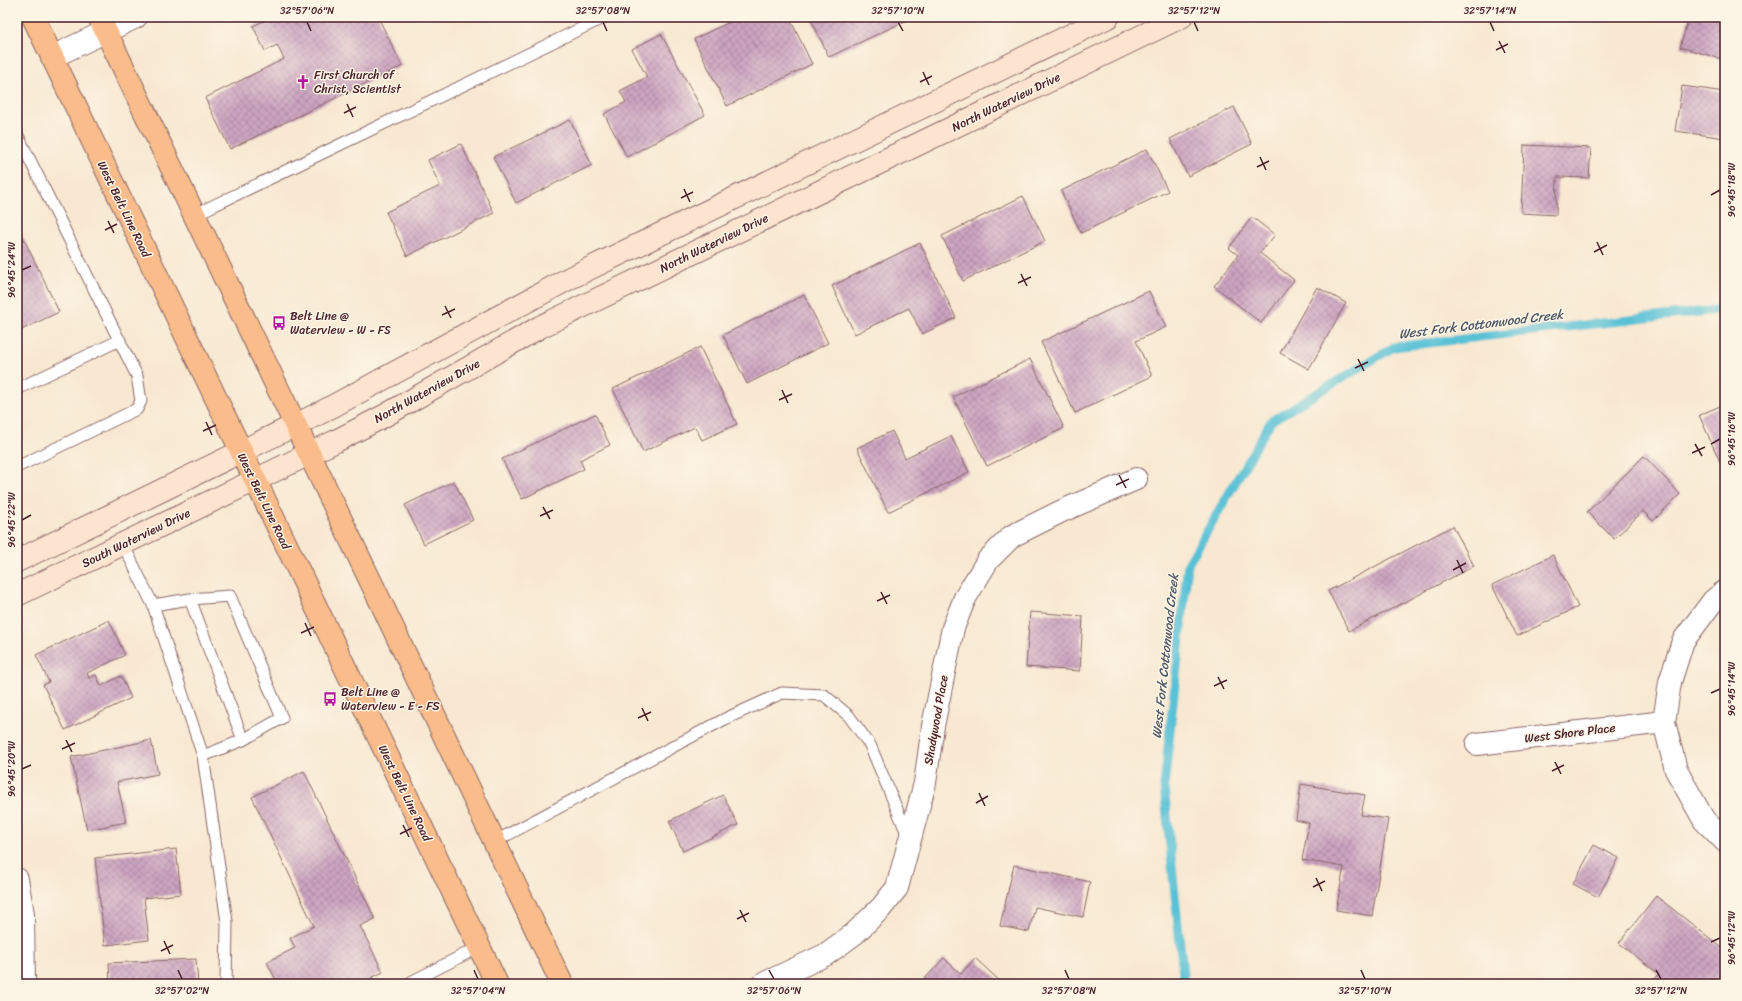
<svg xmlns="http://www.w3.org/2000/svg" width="1742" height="1001" viewBox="0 0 1742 1001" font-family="Sriracha,sans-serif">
<defs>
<pattern id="building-cross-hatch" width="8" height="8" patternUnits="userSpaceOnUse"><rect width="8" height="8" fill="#cca4c1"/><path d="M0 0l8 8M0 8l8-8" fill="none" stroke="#a8859d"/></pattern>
</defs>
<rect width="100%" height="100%" fill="#fcf5e5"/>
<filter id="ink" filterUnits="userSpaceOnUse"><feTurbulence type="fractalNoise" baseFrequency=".025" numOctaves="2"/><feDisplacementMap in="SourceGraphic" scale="8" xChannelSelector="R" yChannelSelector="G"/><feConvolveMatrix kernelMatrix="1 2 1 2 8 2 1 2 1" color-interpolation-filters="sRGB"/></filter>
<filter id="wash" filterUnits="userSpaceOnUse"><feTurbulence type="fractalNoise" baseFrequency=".012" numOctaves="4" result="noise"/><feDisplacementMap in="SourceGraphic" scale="16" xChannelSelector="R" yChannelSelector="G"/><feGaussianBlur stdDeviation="0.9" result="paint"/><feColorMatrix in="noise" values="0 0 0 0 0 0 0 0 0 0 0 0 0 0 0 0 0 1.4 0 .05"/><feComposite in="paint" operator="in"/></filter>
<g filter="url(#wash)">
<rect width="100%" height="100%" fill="#f8e8d1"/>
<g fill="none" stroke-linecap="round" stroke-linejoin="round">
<path stroke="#59c1d6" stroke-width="9" d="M1184,984L1164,786L1188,564L1271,421L1394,347L1725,309"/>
</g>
<g id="blocks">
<path fill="url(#building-cross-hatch)" d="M272,17H378L402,66L230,149L205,98L284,59L277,45L265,51L253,26Z
M740,17H789L812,64L727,106L694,39Z
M810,17H914L829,57Z
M1689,17H1725V60L1680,47Z
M661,34L705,115L627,157L604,114L626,102L620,91L647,77L632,49Z
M1682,86L1725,92V138L1675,131Z
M1234,107L1252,144L1188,176L1170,139Z
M570,120L592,165L516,203L493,157Z
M461,144L494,213L407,256L386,212L440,186L428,160Z
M1524,145L1591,148L1589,178L1557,177L1556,215L1521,213Z
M1147,149L1168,191L1081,233L1061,191Z
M1023,196L1045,241L963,281L942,236Z
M1252,217L1275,235L1260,253L1294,280L1261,323L1214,286L1238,255L1229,248Z
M22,235L59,312L17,332V238Z
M920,243L956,318L922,334L909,308L855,334L832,286Z
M1317,287L1346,303L1309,369L1280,353Z
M1149,291L1166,327L1136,341L1152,376L1075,413L1041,342Z
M804,295L828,343L747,384L723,335Z
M700,347L737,424L702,440L695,427L643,452L613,389Z
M1030,359L1064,428L987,466L953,397Z
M1725,404V473L1699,415Z
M595,414L610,445L580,460L584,469L522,499L502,459Z
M892,431L905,458L951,436L969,472L888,512L857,448Z
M1644,456L1680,494L1653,521L1643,511L1614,539L1587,512Z
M454,481L473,520L424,544L405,505Z
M1453,526L1474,566L1349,631L1328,591Z
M1553,555L1578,607L1517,636L1492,585Z
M1030,612L1083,616L1080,671L1026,667Z
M109,620L125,655L87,673L89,678L96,675L101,686L121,676L131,698L65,730L43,685L49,682L36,655Z
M151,740L158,774L117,782L126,822L87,830L71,757Z
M304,771L375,919L360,926L383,972L371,978L374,984H278L267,962L295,948L290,938L314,926L252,797Z
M1301,784L1365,795L1361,815L1388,819L1372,916L1336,910L1344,867L1302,860L1309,823L1296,820Z
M723,795L738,825L683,851L669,821Z
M1594,845L1619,858L1598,897L1573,884Z
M176,849L181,894L144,898L149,940L105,945L95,858Z
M1014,865L1090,882L1083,917L1035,907L1029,932L1000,926Z
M1656,896L1725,950V984H1651L1659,974L1619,943Z
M944,958L961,974L975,958L1003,984H920Z
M196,959L198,984H110L109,963Z"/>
</g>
</g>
<g filter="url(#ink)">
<use href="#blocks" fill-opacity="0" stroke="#876565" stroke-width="1"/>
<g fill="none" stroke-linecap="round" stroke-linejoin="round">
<defs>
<path id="lane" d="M17,134L137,376L141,401L137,409L17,467
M194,215L605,17
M17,389L120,340
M123,544L153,605L203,756L227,922L226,984
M190,599L230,596L282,718L243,740
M153,605L190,599L243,740L203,756
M494,842L725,719L782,693L824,695L849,716L870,745L909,838
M412,984L411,982L479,947"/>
<path id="street" d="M52,57L136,17
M1725,591L1713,601L1683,641L1670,682L1664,722L1676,770L1704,820L1725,841
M1477,744L1664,722
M17,879L23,914L24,984
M763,984L825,955L854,934L881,908L897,888L925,783L933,726L953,628L965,598L988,560L1012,536L1062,511L1136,479"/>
<path id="secondary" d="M17,561L322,412L570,278L1108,17
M17,595L336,441L384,416L540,327L1181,17"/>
<path id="primary" d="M33,17L497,984
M99,17L384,609L562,984"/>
</defs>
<use href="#lane" stroke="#876565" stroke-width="13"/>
<use href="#street" stroke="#876565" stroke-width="24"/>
<use href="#secondary" stroke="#876565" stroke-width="24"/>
<use href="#primary" stroke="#876565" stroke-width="24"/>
<use href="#lane" stroke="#fff" stroke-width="11"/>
<use href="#street" stroke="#fff" stroke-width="22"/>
<use href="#secondary" stroke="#fde4d0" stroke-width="22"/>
<use href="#primary" stroke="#f9bc8a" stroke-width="22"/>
</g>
</g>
<path fill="none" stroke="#4a1f2b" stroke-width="1.5" d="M307,22L311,31M603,22L607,31M898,22L903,31M1194,22L1198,31M1490,22L1494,31M1499,41L1505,53M1496,50L1508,44M923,72L929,85M920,82L932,76M347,104L353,117M344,113L356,107M1260,157L1266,170M1257,167L1269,161M684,189L690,202M1711,195L1720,190M681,198L693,192M108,221L114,233M105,230L117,224M1597,242L1603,255M1594,252L1607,245M22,270L31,266M1021,274L1027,286M1018,283L1031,277M445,306L451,318M442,315L455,309M1358,359L1364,371M1355,368L1368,362M782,390L788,403M779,400L792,394M206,422L212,435M203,431L216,425M1695,444L1702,456M1711,444L1720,439M1692,453L1705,447M1119,475L1126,488M1116,485L1129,479M543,507L550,519M540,516L553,510M22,520L31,515M1457,560L1463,573M1453,570L1466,563M881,592L887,604M877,601L890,595M305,623L311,636M301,633L314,627M1218,677L1224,689M1214,686L1227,680M1711,693L1720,689M642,708L648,721M638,718L651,712M66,740L72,752M62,749L75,743M1555,762L1561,774M22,769L31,765M1552,771L1564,765M979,793L985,806M976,803L988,796M403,825L409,837M400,834L412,828M1316,878L1322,891M1313,887L1325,881M740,910L746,922M737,919L749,913M164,941L170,954M1711,942L1720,938M161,951L173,945M178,970L182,979M474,970L478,979M769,970L774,979M1065,970L1069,979M1361,970L1365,979M1656,970L1661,979"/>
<defs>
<symbol id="church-bare" viewBox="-9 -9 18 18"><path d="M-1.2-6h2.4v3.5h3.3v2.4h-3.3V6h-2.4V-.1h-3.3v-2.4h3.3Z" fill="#b5179e" stroke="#fcf5e5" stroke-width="2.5" paint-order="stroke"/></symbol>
<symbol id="bus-bare" viewBox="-9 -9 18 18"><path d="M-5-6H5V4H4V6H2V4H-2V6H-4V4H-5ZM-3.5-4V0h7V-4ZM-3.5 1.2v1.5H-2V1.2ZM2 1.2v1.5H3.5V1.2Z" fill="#b5179e" stroke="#fcf5e5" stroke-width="2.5" paint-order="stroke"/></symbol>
</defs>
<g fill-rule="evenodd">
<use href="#church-bare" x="293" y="72" width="20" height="20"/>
<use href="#bus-bare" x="269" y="313" width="20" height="20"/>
<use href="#bus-bare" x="320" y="689" width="20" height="20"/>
</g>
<g text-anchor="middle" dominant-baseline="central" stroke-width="3" stroke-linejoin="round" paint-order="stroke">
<g font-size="12" fill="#4a1f2b" stroke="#fcf5e5" text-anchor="start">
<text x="314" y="75">First Church of<tspan x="314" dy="14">Christ, Scientist</tspan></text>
<text x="290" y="316">Belt Line @<tspan x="290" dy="14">Waterview - W - FS</tspan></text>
<text x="341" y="692">Belt Line @<tspan x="341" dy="14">Waterview - E - FS</tspan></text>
</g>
<g font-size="12" fill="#4a1f2b" stroke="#fcf5e5">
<text transform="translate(1006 102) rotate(-26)">North Waterview Drive</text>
<text transform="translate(124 209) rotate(64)">West Belt Line Road</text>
<text transform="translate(714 243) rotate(-26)">North Waterview Drive</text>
<text transform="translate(427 391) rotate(-29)">North Waterview Drive</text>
<text transform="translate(264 501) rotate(64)">West Belt Line Road</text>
<text transform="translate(136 538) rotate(-26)">South Waterview Drive</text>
<text transform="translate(936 720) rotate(-80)">Shadywood Place</text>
<text transform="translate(1570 733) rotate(-7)">West Shore Place</text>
<text transform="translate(405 793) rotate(64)">West Belt Line Road</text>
</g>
<g font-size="13" font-style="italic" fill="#4f5867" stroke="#fcf5e5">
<text transform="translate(1481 324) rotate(-7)">West Fork Cottonwood Creek</text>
<text transform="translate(1165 656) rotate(-84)">West Fork Cottonwood Creek</text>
</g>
</g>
<rect width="1742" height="1001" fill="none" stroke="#fcf5e5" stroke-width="44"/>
<rect x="22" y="22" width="1698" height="957" fill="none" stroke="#4a1f2b" stroke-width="1.5"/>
<g font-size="10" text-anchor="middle" fill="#4a1f2b">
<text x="307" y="14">32°57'06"N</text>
<text x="603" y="14">32°57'08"N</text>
<text x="898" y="14">32°57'10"N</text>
<text x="1194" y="14">32°57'12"N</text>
<text x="1490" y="14">32°57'14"N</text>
<text transform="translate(1731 190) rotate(-90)" y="4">96°45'18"W</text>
<text transform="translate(11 270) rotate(-90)" y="4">96°45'24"W</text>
<text transform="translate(1731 439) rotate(-90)" y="4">96°45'16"W</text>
<text transform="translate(11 520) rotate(-90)" y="4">96°45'22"W</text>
<text transform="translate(1731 689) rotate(-90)" y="4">96°45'14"W</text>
<text transform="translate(11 769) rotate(-90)" y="4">96°45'20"W</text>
<text transform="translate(1731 938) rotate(-90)" y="4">96°45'12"W</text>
<text x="182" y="994">32°57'02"N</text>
<text x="478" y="994">32°57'04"N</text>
<text x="774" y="994">32°57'06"N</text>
<text x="1069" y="994">32°57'08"N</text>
<text x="1365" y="994">32°57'10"N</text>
<text x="1661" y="994">32°57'12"N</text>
</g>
</svg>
